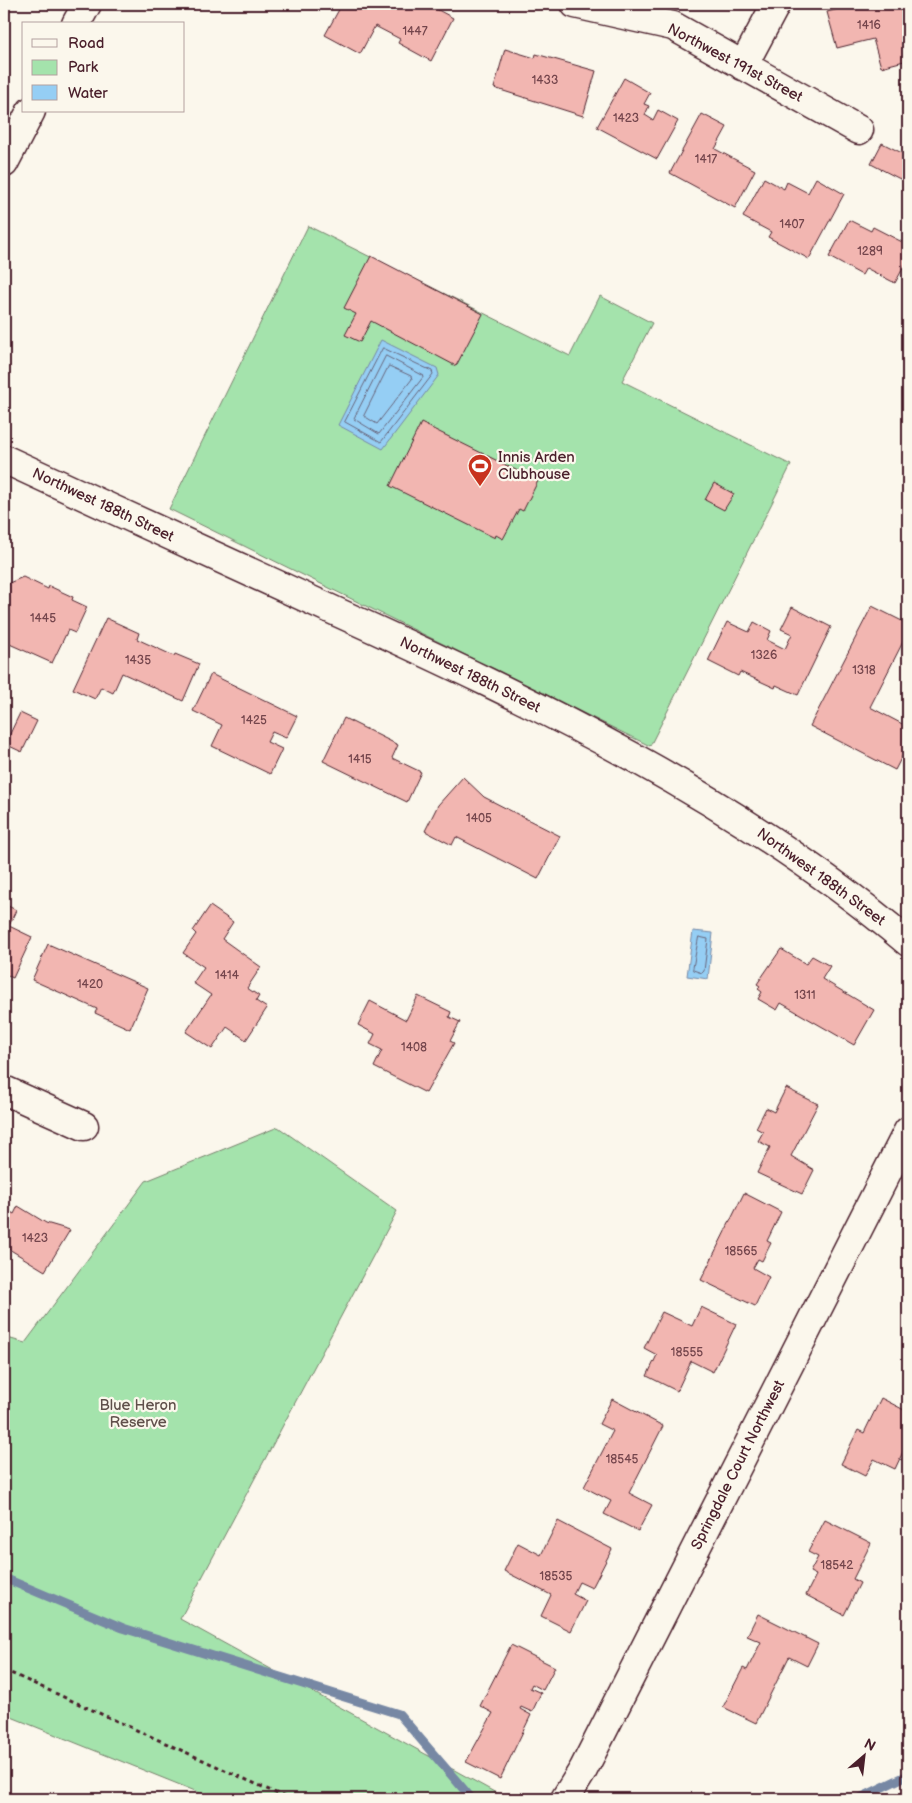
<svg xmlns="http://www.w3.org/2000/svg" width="912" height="1803" viewBox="0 0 912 1803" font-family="'Balsamiq Sans',sans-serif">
<rect width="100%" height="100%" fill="#fbf7ec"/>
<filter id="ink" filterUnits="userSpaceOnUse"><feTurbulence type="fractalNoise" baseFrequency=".02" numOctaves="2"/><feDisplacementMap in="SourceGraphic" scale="10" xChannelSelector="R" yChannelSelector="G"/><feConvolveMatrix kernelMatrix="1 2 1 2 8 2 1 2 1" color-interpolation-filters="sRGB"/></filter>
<g filter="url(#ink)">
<path fill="#a4e3ac" stroke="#77816c" d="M308,226L570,356L600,296L652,323L622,381L791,465L650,746L169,509Z
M278,1127L397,1211L180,1619L507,1799H215L4,1714V1337L25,1343L146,1181Z"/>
<path fill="#95cef4" stroke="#7788a4" d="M381,340L437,368L439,375L383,449L338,425Z
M693,931L713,933L708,979L687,976Z"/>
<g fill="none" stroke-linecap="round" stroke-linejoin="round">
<path stroke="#68657b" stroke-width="1" d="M383,348L432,371L433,374L381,442L345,422Z
M386,356L424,376L379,434L354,419Z
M389,366L411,376L412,379L377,424L364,416Z
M699,937L708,939L704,971L702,973L693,970Z"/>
<path stroke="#7788a4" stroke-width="9" d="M4,1578L123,1628L399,1714L472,1799
M858,1799L908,1775"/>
</g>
<path fill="#f2b6b1" stroke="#4a1f2b" d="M342,4H427L453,18L431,61L398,43L400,39L375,26L360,54L325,35Z
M859,4H908V38L903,39L908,60L881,67L873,39L837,48L827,12Z
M505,49L535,58L536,54L596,71L583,116L494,88Z
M624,78L650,93L644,104L649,106L645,115L653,120L658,110L678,121L657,159L597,127Z
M702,114L727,127L715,149L755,170L735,208L670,173Z
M882,143L908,156V169L902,180L871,164Z
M764,178L784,189L787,182L808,193L816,178L844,194L809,259L768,237L771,232L743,217Z
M849,220L871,231L873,227L908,245V259L895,283L866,268L862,275L829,257Z
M371,256L483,314L456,366L371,321L360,342L345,335L356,314L344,308Z
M421,423L538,481L523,511L519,509L503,539L496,535L495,538L390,486Z
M714,483L734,494L724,510L705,500Z
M23,577L48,589L49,586L73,597L72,600L87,607L75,633L68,630L52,663L5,642L8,635L4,633V595L9,583Z
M872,606L908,624V632L870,707L908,727V745L895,770L810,726Z
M792,607L831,627L798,695L776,685L775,688L740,672L738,676L708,661L727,622L749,632L754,622L771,631L767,640L785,649L792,634L781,629Z
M106,618L139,633L137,639L174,656L175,654L199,664L183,701L122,673L113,693L101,687L95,699L73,689Z
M211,674L297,716L286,738L272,732L267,742L282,749L270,774L212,746L222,725L193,711Z
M20,713L37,721L22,752L5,744Z
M344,718L398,745L392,758L421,772L407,802L323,761Z
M463,777L484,797L560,836L538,879L456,837L452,845L425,831L438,805Z
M4,904L16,910L9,926L32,937L13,978L4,974Z
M210,906L233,922L222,939L261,967L247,988L259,996L256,1001L267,1008L246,1040L227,1027L212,1049L186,1032L211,995L193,983L204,967L183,953L196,934L193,931Z
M48,944L148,988L130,1029L95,1013L97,1009L32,980Z
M781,949L806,964L812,956L830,966L822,979L874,1010L854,1045L781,1003L777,1010L758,999L762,992L758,989L760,986L757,984Z
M418,996L451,1012L449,1017L460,1022L450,1041L454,1043L426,1093L374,1067L382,1050L370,1044L375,1034L358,1025L370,1001L406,1020Z
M786,1088L818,1104L791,1156L814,1170L802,1194L757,1173L770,1147L758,1141L763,1132L756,1128L766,1108L774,1112Z
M744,1193L781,1212L767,1241L771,1243L762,1261L758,1259L753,1268L769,1277L755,1306L701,1280Z
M18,1206L46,1223L70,1230L45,1271L4,1246V1208L14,1214Z
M701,1307L736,1324L713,1372L691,1361L677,1391L647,1376L657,1355L644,1348L662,1312L692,1326Z
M881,1398L908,1412V1441L895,1469L874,1459L865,1476L841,1464L858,1430L864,1433Z
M612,1399L663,1426L629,1493L652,1505L638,1531L604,1514L611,1501L584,1487L613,1431L599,1424Z
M825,1520L871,1543L853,1579L860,1583L844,1615L806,1595L816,1575L810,1572L818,1557L808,1552Z
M558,1521L612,1549L592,1588L579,1582L573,1594L586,1601L571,1631L541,1616L551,1595L504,1571L518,1543L541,1555Z
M758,1614L818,1644L807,1666L789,1657L756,1723L723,1707L743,1668L747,1670L761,1642L747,1636Z
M511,1645L555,1667L543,1690L532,1684L530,1688L541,1693L532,1712L521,1707L520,1709L531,1715L500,1779L466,1762L493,1713L480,1706Z"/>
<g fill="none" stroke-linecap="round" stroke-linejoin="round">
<defs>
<path id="street" d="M575,4L673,26L859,130
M743,66L776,4
M4,1090L84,1126"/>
<path id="secondary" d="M76,24L87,4
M4,163L31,111
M4,459C115,510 226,562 337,612C537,703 740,800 908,942
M565,1799L583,1770L908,1131"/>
</defs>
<use href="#street" stroke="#4a1f2b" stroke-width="31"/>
<use href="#secondary" stroke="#4a1f2b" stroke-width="31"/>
<path stroke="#4a1f2b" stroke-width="3" stroke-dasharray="4 4" stroke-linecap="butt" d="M4,1670L289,1799"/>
<use href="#street" stroke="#fbf7ec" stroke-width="28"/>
<use href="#secondary" stroke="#fbf7ec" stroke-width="28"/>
</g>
</g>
<defs>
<symbol id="stadium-pin" viewBox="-11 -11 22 30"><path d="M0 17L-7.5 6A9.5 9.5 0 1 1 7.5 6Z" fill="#c8321e" stroke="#fbf7ec"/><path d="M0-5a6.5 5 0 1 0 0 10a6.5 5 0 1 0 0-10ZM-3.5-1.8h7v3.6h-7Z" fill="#fff"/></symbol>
</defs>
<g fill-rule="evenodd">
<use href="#stadium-pin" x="466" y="452" width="28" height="38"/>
</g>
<g text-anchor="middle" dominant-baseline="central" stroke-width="4.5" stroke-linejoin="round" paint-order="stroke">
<g font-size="12" fill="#74454c">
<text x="869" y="25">1416</text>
<text x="415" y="31">1447</text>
<text x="545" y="80">1433</text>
<text x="626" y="118">1423</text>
<text x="706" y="159">1417</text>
<text x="792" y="224">1407</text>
<text x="870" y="251">1289</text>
<text x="43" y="618">1445</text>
<text x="764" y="655">1326</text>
<text x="138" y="660">1435</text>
<text x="864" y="670">1318</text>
<text x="254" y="720">1425</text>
<text x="360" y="759">1415</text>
<text x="479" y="818">1405</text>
<text x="227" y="975">1414</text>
<text x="90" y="984">1420</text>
<text x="805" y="995">1311</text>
<text x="414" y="1047">1408</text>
<text x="35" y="1238">1423</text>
<text x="741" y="1251">18565</text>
<text x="687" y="1352">18555</text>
<text x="622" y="1459">18545</text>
<text x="837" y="1565">18542</text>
<text x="556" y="1576">18535</text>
</g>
<g font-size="15" fill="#4a1f2b" stroke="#fbf7ec">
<text transform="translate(735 63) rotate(28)">Northwest 191st Street</text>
<text transform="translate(103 505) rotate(25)">Northwest 188th Street</text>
<text transform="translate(470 675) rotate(26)">Northwest 188th Street</text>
<text transform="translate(821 877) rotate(36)">Northwest 188th Street</text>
<text transform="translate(738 1465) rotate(-63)">Springdale Court Northwest</text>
</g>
<g font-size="15" fill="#4a1f2b" stroke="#fbf7ec" text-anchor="start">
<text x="498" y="457">Innis Arden<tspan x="498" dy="17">Clubhouse</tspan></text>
</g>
<g font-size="15" fill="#60504b" stroke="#fbf7ec">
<text x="138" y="1405">Blue Heron<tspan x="138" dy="17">Reserve</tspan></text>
</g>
</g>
<rect width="912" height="1803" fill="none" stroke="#fbf7ec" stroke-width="20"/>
<rect x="10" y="10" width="892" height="1783" fill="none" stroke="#4a1f2b" stroke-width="2" filter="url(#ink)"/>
<rect x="22" y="22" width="162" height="90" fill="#fbf7ec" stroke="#b4a19f"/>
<rect x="32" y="39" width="25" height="8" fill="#fbf7ec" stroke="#b4a19f"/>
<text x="68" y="48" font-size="15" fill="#4a1f2b">Road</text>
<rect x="32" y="60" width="25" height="15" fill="#a4e3ac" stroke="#b4a19f"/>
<text x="68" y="72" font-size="15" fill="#4a1f2b">Park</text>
<rect x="32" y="85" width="25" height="15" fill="#95cef4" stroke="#b4a19f"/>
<text x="68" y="98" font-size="15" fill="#4a1f2b">Water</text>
<g transform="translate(864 1756) rotate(28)" stroke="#fbf7ec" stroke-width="4" paint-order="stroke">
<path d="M0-4L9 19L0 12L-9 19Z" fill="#4a1f2b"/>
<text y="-8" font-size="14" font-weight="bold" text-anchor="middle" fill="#4a1f2b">N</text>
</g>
</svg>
